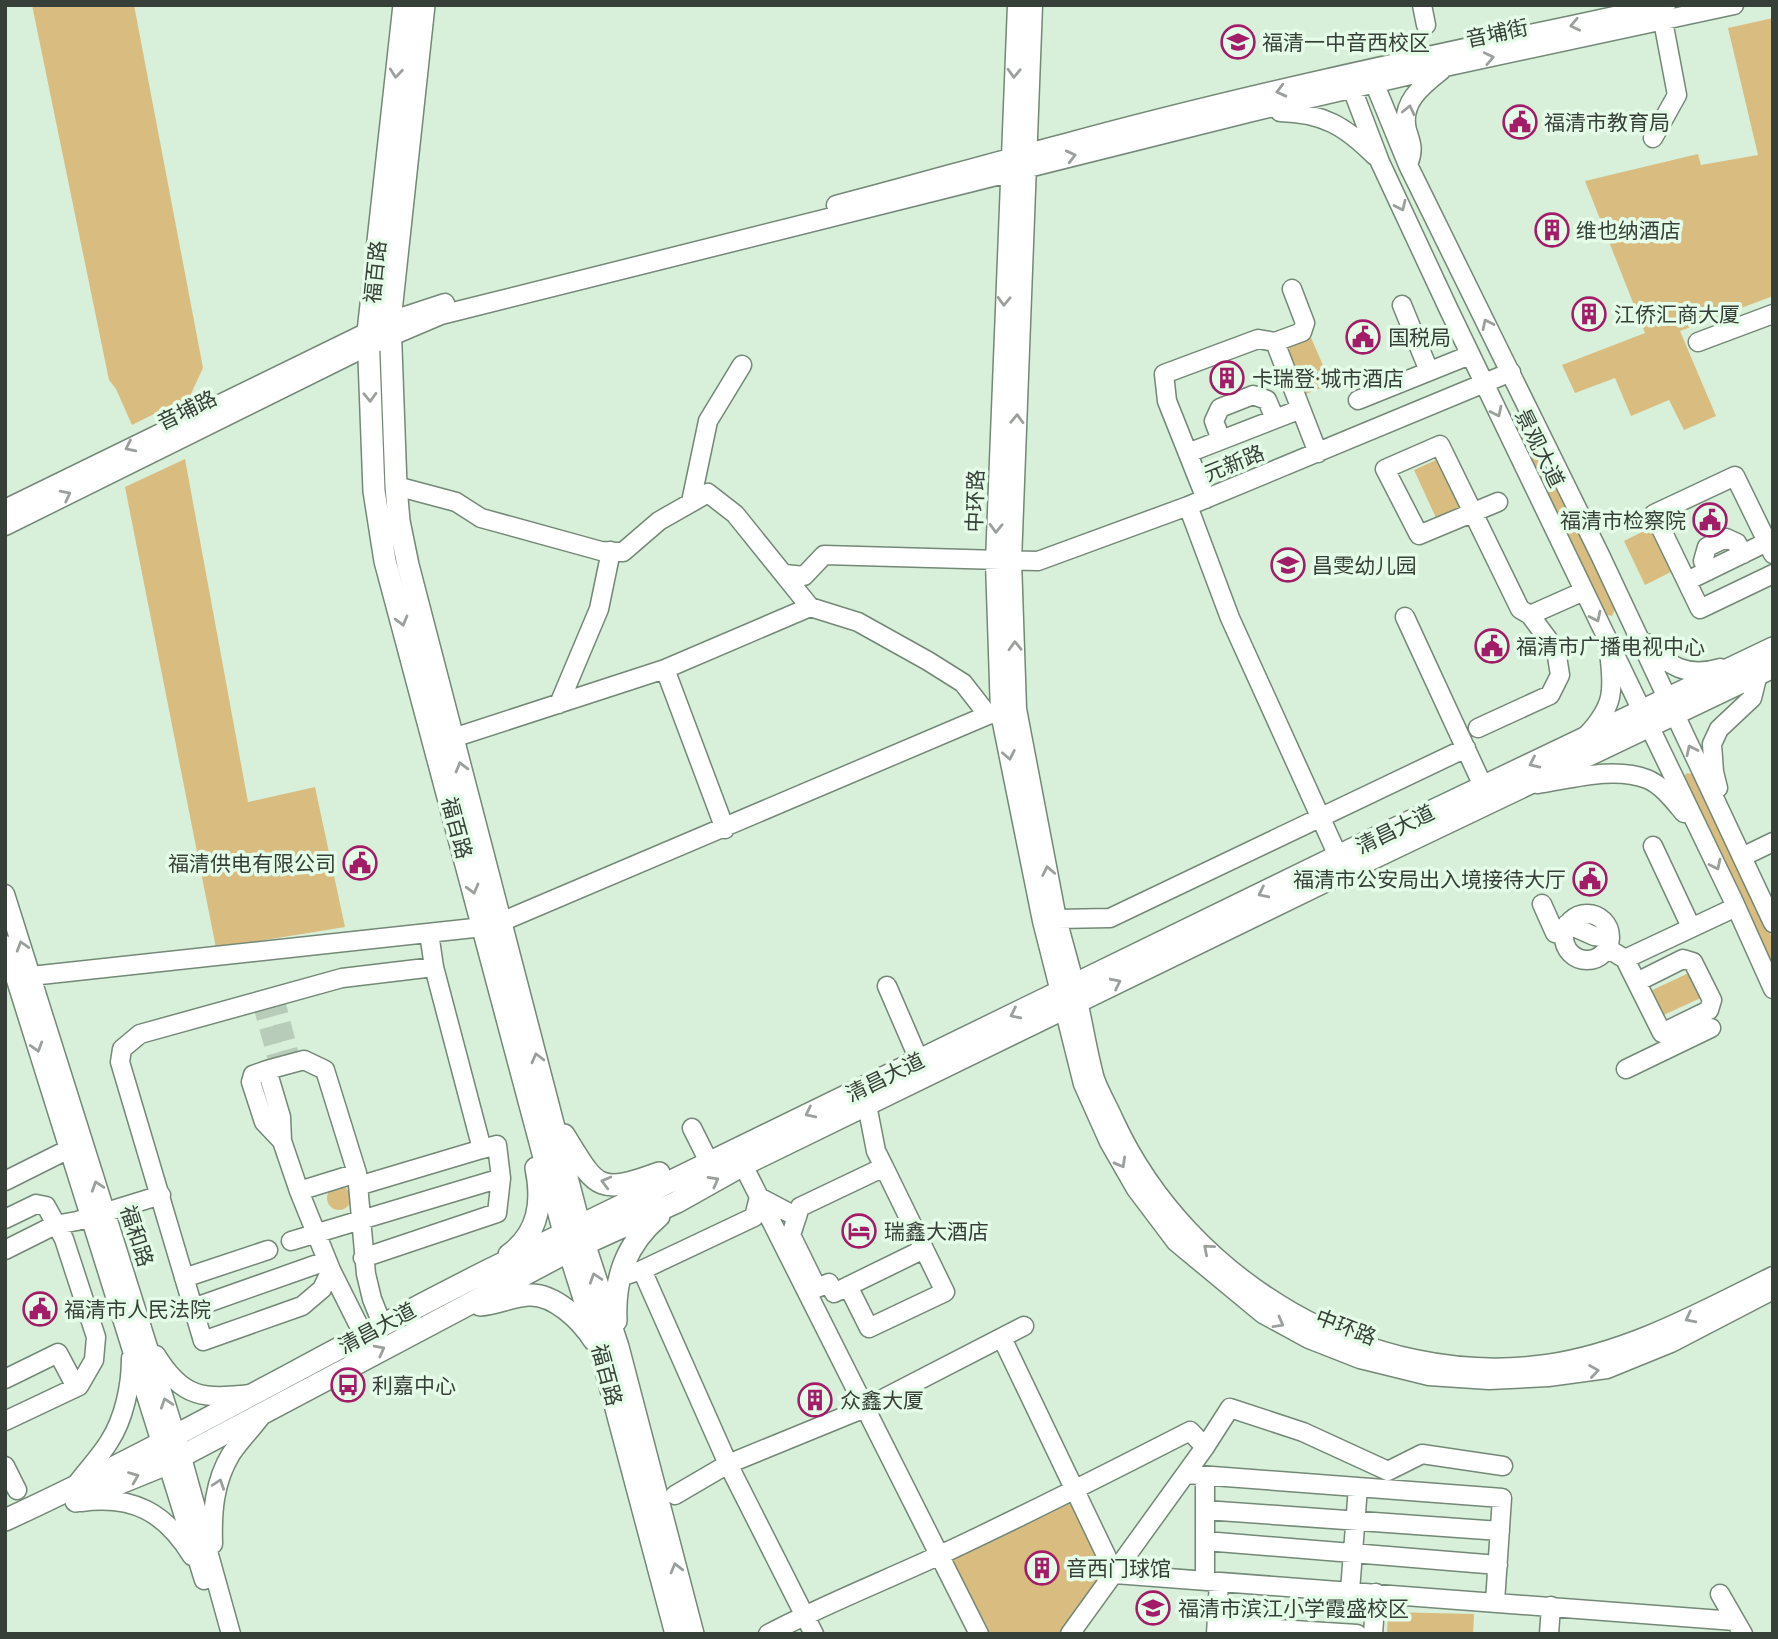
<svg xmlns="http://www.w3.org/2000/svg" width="1778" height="1639" viewBox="0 0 1778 1639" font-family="Lora,'Noto Sans SC',serif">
<rect width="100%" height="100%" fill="#d8efda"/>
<path fill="#d9bd80" d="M32,5H134L203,368L190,396L132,425L116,389L109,380Z
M1773,18V296L1680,331L1716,416L1684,430L1669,400L1631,416L1615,378L1575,393L1562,365L1645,333L1585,181L1698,154L1701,165L1758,155L1728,28Z
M1309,333L1331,384L1306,394L1284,343Z
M1517,416H1521L1525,419L1615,609L1612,616L1603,614L1513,424V418Z
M185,459L248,802L315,787L345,927L216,948L125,487Z
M1438,459L1462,509L1437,520L1414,470Z
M1652,527L1673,571L1645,585L1624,541Z
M1687,773L1692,774L1695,777L1773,940V970L1683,781L1684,776Z
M1693,971L1705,996L1657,1018L1646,993Z
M327 1198a12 12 0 1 1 24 0a12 12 0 1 1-24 0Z
M1071,1498L1108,1571L1061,1634H985L947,1557Z
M1388,1612L1474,1614L1473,1634H1387Z"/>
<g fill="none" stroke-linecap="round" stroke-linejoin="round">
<path stroke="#b8ccba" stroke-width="18" stroke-dasharray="18 9" stroke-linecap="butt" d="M275,997L292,1063
M261,1001L279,1067"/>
<defs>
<path id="minor" d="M1017,5L995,562L1000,713L1042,921L1060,992
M1033,5L1012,561L1017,709L1057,919L1075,985
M1422,5L1426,25
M1371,75L1408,165L1600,555L1773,923
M1348,78L1380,162L1449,310L1733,900L1773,989
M1280,112C1323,113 1345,126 1375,156
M1653,138L1677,95L1663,21
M1409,162C1414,149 1411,143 1407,130C1400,102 1423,85 1442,70
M836,205C913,185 989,163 1066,143C1264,89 1465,48 1666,5
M1402,305L1429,371
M1275,342L1302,332L1305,323L1292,289
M1698,342L1773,314
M1358,400L1470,355
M1221,440L1214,421L1220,408L1253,395L1267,400L1275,419
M1188,453L1301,409
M396,486L456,502L481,518L601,551L623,552L659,521L708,493L735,514L810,607L858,622L928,661L963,683L988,715
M1206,499L1167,401L1164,374L1258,339L1275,342L1318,453
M691,502L708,421L742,365
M1188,506L1230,618L1338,856
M5,509L390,321L445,303
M5,526L368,346L441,315L1252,112L1445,67L1734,5
M1773,554L1735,476L1654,514L1700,609L1773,574
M1708,571L1703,561L1707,547L1726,538L1737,543L1743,554
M785,574L804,576L824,555L1038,561L1188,506L1511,372
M1687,581L1767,542
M1530,615L1584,591
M1405,617L1483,786
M1646,643C1668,666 1687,678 1720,668
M559,704L599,609L611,551
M1478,728L1550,695L1560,675L1556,650L1530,615L1520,609L1440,445L1385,469L1419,535L1498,502
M1587,735C1614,706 1614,691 1609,652
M453,738L665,669
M1537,784C1571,779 1614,766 1647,779C1662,785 1674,801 1684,813
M1718,788L1714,772L1712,744L1719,729L1752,698L1758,674
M725,829L665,669L810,607
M1653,846L1691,927
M1742,857L1773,842
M5,894L176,1436L231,1634
M1542,904L1555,933L1563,935
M1564 937a23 23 0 1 1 46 0a23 23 0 1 1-46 0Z
M1057,919L1110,918L1466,748
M1567,924L1594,936L1610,938
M5,945L204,1580
M1607,948L1625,959L1662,1033L1709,1010L1712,1000L1693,962L1683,959L1637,982
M1625,959L1736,907
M31,976L483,927L501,922L988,715L1017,709
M887,986L919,1060
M1078,1001C1084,1027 1088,1054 1095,1079C1100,1093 1109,1108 1115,1122C1189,1281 1370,1389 1547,1364C1629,1352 1700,1312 1773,1276
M1064,1008L1083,1084L1109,1142L1136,1189L1176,1242L1263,1314L1309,1339L1360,1359L1429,1376L1489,1380L1548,1377L1607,1369L1671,1343L1773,1290
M1626,1069L1711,1028
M267,1070L253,1075L251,1082L264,1122L282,1141
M867,1105L876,1151L884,1167
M692,1128L709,1162
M743,1165L979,1634
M5,1181L69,1149
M358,1186L482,1149L434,967L429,933
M299,1191L357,1173
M5,1219L36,1204L46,1206L64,1239L96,1337L94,1360L79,1386L5,1421
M291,1241L501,1178
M5,1250L55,1225L77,1221L161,1195
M363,1258L497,1213L501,1178L497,1145L482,1149
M331,1270L363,1334
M642,1270L754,1217L759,1197L797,1217
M620,1273L623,1276L642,1270L728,1464L814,1634
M184,1278L268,1250
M848,1286L869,1328L945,1292L884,1167L800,1207L791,1235L817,1288L829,1283L834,1293L924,1249
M193,1308L326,1261
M382,1324L372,1299L366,1274L357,1173L325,1070L304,1060L267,1070L281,1117L282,1141L299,1191L331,1270L322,1289L302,1306L203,1341L120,1062L122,1049L140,1034L342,978L434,967
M1002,1338L1115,1574L1735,1621
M156,1355C183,1399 203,1399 251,1394
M5,1379L58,1353L76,1387
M5,1466L17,1490
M1186,1474L1502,1498L1495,1602
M1205,1476V1581
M75,1486C86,1471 99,1458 109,1442C124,1419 131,1386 131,1358
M675,1495L728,1464L865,1408L1024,1326
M81,1502C133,1495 165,1512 192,1556
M1205,1510L1500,1531
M1205,1541L1498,1565
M213,1544C212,1512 214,1482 231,1454C240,1440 253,1428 262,1415
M1350,1591L1358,1487
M1720,1594L1743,1634
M1217,1625L1357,1634
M768,1634C825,1604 884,1581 942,1554C1026,1515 1108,1473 1190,1431L1205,1447
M1070,1634L1205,1447L1230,1408L1303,1432L1388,1471L1422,1454L1503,1466
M1216,1634L1219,1582
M1373,1634L1376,1593
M1549,1634L1551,1606"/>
<path id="major" d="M404,5L368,332L374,491L385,561L569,1251L601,1352L676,1634
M424,5L390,321L396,486L399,521L408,565L584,1243L618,1347L693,1634
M564,1135C596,1187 597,1196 659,1173
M509,1255C539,1233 543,1202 536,1168
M480,1305C497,1304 511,1296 528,1295C554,1293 581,1320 594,1340
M616,1321C614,1278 626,1244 659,1216
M76,1501L167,1464L569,1251L677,1202L743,1165L1346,871L1773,667
M5,1520C170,1444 327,1351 489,1270L1338,856L1773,648"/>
</defs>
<use href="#minor" stroke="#738876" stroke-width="21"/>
<use href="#major" stroke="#738876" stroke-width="24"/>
<use href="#minor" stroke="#fff" stroke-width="18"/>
<use href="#major" stroke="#fff" stroke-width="21"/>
</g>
<defs><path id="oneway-chevron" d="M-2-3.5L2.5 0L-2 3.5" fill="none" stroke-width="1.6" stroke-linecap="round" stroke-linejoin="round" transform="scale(1.75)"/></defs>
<g stroke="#9ba09c">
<use href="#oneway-chevron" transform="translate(1575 25) rotate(168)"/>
<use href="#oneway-chevron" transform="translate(1489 58) rotate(-12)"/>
<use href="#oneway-chevron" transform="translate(396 73) rotate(96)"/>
<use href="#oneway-chevron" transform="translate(1014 73) rotate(92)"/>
<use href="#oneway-chevron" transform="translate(1281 91) rotate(166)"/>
<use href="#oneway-chevron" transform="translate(1409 110) rotate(-77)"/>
<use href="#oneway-chevron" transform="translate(1071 156) rotate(-14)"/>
<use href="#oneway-chevron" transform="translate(1401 206) rotate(65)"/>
<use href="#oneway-chevron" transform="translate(1004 301) rotate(92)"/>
<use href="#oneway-chevron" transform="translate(1487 324) rotate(-116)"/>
<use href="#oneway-chevron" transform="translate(370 397) rotate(88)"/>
<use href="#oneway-chevron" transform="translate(1497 412) rotate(64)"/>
<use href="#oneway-chevron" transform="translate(1017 419) rotate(-88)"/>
<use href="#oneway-chevron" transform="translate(130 447) rotate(154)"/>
<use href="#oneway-chevron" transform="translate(66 495) rotate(-27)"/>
<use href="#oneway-chevron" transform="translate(996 528) rotate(92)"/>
<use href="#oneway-chevron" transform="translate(1596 617) rotate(64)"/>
<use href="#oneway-chevron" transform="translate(402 621) rotate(75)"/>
<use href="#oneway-chevron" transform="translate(1015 646) rotate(-92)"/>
<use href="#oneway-chevron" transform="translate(1691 750) rotate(-116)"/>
<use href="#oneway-chevron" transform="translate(1009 755) rotate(79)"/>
<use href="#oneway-chevron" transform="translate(1534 763) rotate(155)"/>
<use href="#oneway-chevron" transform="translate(461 767) rotate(-105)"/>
<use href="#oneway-chevron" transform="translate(1716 865) rotate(64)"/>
<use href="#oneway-chevron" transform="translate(1048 871) rotate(-101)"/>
<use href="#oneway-chevron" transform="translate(473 889) rotate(75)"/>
<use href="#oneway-chevron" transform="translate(1263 893) rotate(154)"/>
<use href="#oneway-chevron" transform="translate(22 946) rotate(-107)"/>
<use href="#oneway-chevron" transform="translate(1116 983) rotate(-26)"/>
<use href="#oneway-chevron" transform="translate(1015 1014) rotate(154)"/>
<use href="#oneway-chevron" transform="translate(37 1047) rotate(73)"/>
<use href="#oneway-chevron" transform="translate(537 1058) rotate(-104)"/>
<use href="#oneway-chevron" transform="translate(810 1113) rotate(154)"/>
<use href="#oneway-chevron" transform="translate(1121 1163) rotate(61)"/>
<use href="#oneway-chevron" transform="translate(714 1181) rotate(-29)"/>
<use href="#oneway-chevron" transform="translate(606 1182) rotate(-165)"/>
<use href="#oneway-chevron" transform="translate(97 1186) rotate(-108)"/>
<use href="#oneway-chevron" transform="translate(1208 1249) rotate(-139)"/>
<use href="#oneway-chevron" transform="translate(595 1278) rotate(-108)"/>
<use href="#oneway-chevron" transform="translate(1690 1318) rotate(153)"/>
<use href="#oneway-chevron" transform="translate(1279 1323) rotate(29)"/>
<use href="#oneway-chevron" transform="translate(380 1350) rotate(-28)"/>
<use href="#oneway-chevron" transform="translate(1594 1371) rotate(-8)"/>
<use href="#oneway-chevron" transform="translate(166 1403) rotate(-108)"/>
<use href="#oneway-chevron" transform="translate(134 1477) rotate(-22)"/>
<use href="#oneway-chevron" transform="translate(219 1484) rotate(-71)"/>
<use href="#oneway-chevron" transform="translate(676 1568) rotate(-105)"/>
</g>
<defs>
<symbol id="school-ring" viewBox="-11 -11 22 22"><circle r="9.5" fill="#e5fce8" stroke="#a31c68" stroke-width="1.5"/><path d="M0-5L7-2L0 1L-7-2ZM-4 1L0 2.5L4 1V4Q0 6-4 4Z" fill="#a31c68"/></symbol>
<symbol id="civic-ring" viewBox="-11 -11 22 22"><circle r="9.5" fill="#e5fce8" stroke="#a31c68" stroke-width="1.5"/><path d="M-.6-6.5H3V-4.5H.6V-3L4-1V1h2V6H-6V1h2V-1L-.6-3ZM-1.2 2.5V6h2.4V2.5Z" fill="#a31c68"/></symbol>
<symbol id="building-ring" viewBox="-11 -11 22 22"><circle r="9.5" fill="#e5fce8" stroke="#a31c68" stroke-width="1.5"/><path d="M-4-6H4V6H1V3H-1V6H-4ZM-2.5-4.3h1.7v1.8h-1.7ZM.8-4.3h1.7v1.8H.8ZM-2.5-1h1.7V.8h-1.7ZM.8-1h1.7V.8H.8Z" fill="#a31c68"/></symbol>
<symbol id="hotel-ring" viewBox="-11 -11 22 22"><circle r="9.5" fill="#e5fce8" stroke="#a31c68" stroke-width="1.5"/><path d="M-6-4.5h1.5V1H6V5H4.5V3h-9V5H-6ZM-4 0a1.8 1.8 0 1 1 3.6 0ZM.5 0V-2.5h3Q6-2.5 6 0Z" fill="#a31c68"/></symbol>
<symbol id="bus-ring" viewBox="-11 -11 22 22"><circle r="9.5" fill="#e5fce8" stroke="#a31c68" stroke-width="1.5"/><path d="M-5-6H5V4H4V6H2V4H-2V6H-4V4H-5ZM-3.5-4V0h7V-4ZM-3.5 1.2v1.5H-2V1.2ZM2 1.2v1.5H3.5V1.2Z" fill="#a31c68"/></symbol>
</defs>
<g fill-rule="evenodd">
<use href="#school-ring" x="1219" y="23" width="38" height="38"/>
<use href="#civic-ring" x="1501" y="103" width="38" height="38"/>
<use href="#building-ring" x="1533" y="211" width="38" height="38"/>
<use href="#building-ring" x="1570" y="295" width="38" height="38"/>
<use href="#civic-ring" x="1344" y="318" width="38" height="38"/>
<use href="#building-ring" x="1208" y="359" width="38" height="38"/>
<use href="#civic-ring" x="1691" y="501" width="38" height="38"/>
<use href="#school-ring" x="1269" y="546" width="38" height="38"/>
<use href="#civic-ring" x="1473" y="627" width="38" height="38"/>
<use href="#civic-ring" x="341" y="844" width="38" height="38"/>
<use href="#civic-ring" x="1571" y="860" width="38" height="38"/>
<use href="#hotel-ring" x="840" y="1212" width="38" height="38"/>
<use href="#civic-ring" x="21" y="1290" width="38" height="38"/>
<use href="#bus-ring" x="329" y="1366" width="38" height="38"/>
<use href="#building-ring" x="796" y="1381" width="38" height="38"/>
<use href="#building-ring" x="1023" y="1549" width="38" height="38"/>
<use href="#school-ring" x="1134" y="1589" width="38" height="38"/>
</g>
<g text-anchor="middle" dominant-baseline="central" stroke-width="7" stroke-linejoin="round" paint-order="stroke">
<g font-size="21" fill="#374038" stroke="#e5fce8">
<text transform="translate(1497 33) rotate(-12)">音埔街</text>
<text transform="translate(375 272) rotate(-84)">福百路</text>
<text transform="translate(187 410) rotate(-26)">音埔路</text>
<text transform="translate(1540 448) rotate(64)">景观大道</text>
<text transform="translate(1234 463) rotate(-22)">元新路</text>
<text transform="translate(975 501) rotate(-88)">中环路</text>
<text transform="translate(457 828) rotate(75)">福百路</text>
<text transform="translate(1395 829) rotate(-26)">清昌大道</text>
<text transform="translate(885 1077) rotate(-26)">清昌大道</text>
<text transform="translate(137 1236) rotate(72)">福和路</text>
<text transform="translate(1346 1327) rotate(21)">中环路</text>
<text transform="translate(377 1328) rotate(-28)">清昌大道</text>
<text transform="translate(607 1375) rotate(75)">福百路</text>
</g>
<g font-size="21" fill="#374038" stroke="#e5fce8" text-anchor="start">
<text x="1262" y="42">福清一中音西校区</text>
<text x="1544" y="122">福清市教育局</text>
<text x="1576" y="230">维也纳酒店</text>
<text x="1614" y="314">江侨汇商大厦</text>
<text x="1388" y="337">国税局</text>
<text x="1252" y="378">卡瑞登·城市酒店</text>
<text x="1686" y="520" text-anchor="end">福清市检察院</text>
<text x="1312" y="565">昌雯幼儿园</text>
<text x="1516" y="646">福清市广播电视中心</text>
<text x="336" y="863" text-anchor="end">福清供电有限公司</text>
<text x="1566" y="879" text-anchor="end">福清市公安局出入境接待大厅</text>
<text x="884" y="1231">瑞鑫大酒店</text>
<text x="64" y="1309">福清市人民法院</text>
<text x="372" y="1385">利嘉中心</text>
<text x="840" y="1400">众鑫大厦</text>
<text x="1066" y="1568">音西门球馆</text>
<text x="1178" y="1608">福清市滨江小学霞盛校区</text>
</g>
</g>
<rect width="1778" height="1639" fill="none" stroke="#374038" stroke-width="14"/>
</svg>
